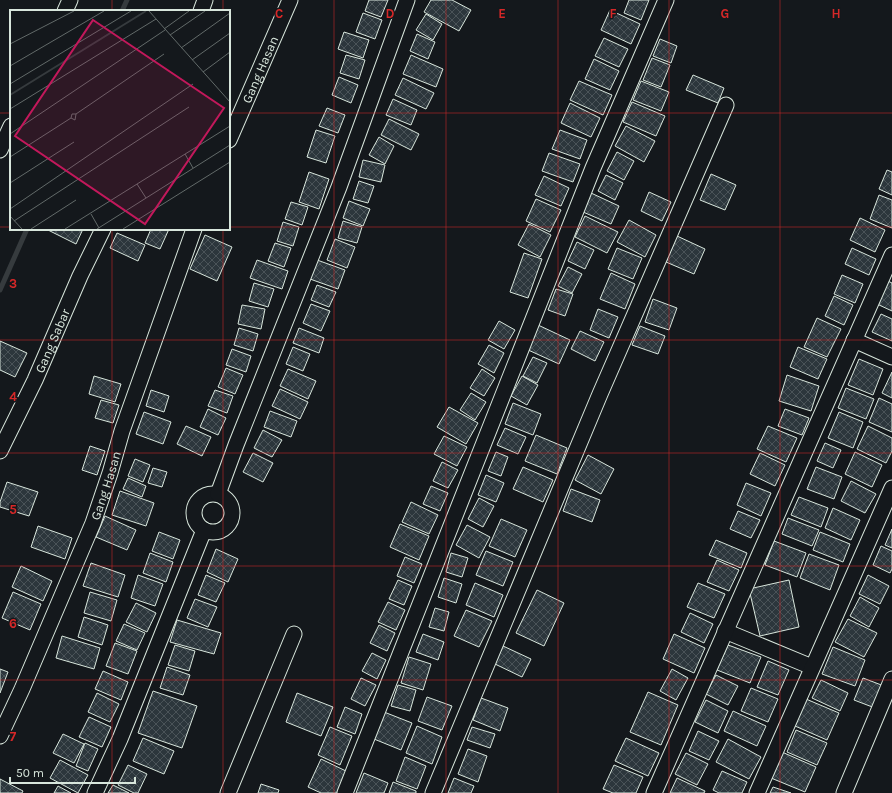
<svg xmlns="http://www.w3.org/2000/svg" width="892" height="793" viewBox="0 0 892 793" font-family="Karla,sans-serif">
<defs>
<pattern id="building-cross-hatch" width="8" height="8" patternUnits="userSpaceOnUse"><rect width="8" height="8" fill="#2c363c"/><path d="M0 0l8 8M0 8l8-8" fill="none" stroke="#4a5358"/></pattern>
</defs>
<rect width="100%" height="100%" fill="#14181c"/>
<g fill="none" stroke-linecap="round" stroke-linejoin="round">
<path stroke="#363b3e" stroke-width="5" d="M122,11L127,0
M0,290L27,229"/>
</g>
<path fill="url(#building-cross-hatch)" stroke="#d8e6dc" d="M369,0H388L381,17L365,11Z
M431,0H452L471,10L459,31L424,12Z
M629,0H649L641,20L624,13Z
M610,10L640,24L631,44L601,30Z
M363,13L382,20L375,39L356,32Z
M426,14L442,24L433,40L416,30Z
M344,32L369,40L363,58L338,49Z
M417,34L435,42L428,59L410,51Z
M604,38L628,49L619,67L595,56Z
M660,39L677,46L671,63L653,56Z
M346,55L365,60L359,79L340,73Z
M411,55L443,69L436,87L403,74Z
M652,58L670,65L661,87L643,80Z
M594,59L619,71L610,90L585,79Z
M693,75L724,88L718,103L686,90Z
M339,77L358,85L351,103L332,95Z
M403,78L434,93L426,109L395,95Z
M579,81L612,95L603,115L570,100Z
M641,81L669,92L661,111L633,100Z
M393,99L417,110L411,125L386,115Z
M632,102L665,116L656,136L623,122Z
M570,103L600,118L591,137L561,123Z
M327,108L345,115L338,133L319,126Z
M389,119L419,134L411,150L381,135Z
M626,126L655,141L644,162L615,146Z
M316,130L335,136L326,163L307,157Z
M560,130L587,140L580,159L552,149Z
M379,137L394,146L385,164L369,155Z
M617,152L634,161L624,180L607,171Z
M549,153L580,164L573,182L542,171Z
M363,160L385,165L381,182L359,177Z
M887,170L892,172V195L879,189Z
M309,172L329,179L319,209L299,202Z
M711,174L736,185L725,210L700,200Z
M606,175L623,183L615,200L598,191Z
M544,176L569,188L561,206L535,195Z
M359,181L374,186L368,203L353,199Z
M649,192L671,202L662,221L641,211Z
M591,193L619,206L611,224L583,212Z
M879,195L892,200V228L870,219Z
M536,199L561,210L550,232L526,221Z
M349,201L370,209L363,226L343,218Z
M291,202L308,207L302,225L285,219Z
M585,216L618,232L607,253L575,237Z
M860,218L885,230L875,252L850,240Z
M629,220L656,235L645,257L617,242Z
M343,221L362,227L357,243L338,238Z
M283,222L299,227L293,246L277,241Z
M529,224L551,235L540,257L518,245Z
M46,229H83L76,244Z
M151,229H169L160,249L145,243Z
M117,233L145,245L138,261L110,248Z
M205,235L232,247L217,281L190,269Z
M677,236L705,249L694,274L666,262Z
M335,239L355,247L347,268L327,260Z
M577,242L594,250L585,269L568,261Z
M275,243L291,248L284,267L268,261Z
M617,248L642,258L633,279L608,269Z
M852,248L876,259L869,275L845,264Z
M524,253L542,259L528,298L510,292Z
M257,260L288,271L282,289L250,278Z
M317,260L345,270L338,289L310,279Z
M568,267L582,274L572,293L558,286Z
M611,273L635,284L625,309L600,299Z
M842,275L863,284L855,303L834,294Z
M888,281L892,283V311L877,304Z
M254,283L274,289L268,307L249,301Z
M317,285L336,292L329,307L311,300Z
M556,289L573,294L565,316L548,310Z
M834,296L853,305L844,325L825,316Z
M653,299L677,308L669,330L645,322Z
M311,304L330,311L321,331L303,323Z
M242,305L265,309L261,329L238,324Z
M598,309L618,317L609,338L590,330Z
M881,314L892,319V341L872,332Z
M817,318L841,329L827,357L804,347Z
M499,321L515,330L504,349L488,340Z
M538,325L570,340L559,364L526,349Z
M640,326L665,336L658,354L632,345Z
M239,328L258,334L253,351L234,345Z
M299,328L324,338L319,353L293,343Z
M580,331L604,342L595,361L571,349Z
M0,341L27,353L15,377L0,370Z
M489,345L504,353L494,373L478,364Z
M293,347L310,354L303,371L286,364Z
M798,347L827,359L818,379L790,367Z
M232,349L251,356L246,372L226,365Z
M533,357L547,363L537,383L523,376Z
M859,359L883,369L873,395L848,385Z
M226,368L243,375L235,394L218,387Z
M288,369L316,381L308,399L280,386Z
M482,369L495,378L484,396L470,388Z
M892,372V398L882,393Z
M787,375L819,386L811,411L779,401Z
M94,376L121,384L115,402L89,394Z
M522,376L538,385L527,405L511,396Z
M846,388L874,399L866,419L838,408Z
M280,389L308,402L300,419L272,406Z
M151,390L169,396L164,412L146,406Z
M215,390L233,396L227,413L208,406Z
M471,393L486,402L475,420L460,410Z
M879,398L892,404V432L869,422Z
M101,400L119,405L113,423L95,418Z
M513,403L541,414L533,435L505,424Z
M449,407L478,423L466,444L437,427Z
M208,409L226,418L218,435L200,427Z
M785,409L809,418L802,435L778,426Z
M270,411L297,421L291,437L264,427Z
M144,412L171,422L163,444L136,434Z
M839,412L863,422L853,448L828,438Z
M186,426L211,437L202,456L177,444Z
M768,426L797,438L786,462L757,449Z
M868,426L892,438V451L886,463L857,449Z
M505,428L526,437L518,454L497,445Z
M263,430L282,440L272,457L254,448Z
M536,435L567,448L557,474L525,461Z
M444,436L467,447L457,466L434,454Z
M825,443L841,450L833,468L817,461Z
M90,446L105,451L97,475L82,470Z
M496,452L508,457L501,476L488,471Z
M855,452L882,465L872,487L845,474Z
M253,453L273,463L263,482L243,472Z
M760,453L785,465L775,486L750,474Z
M588,455L614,469L601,494L575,480Z
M135,459L150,465L143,482L128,476Z
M442,462L458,470L448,488L433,481Z
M523,467L553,480L543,502L513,489Z
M816,467L842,477L834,499L807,489Z
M153,468L167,472L162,487L148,483Z
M486,475L504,483L496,502L478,495Z
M128,478L146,486L142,497L123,489Z
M851,481L876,494L865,513L841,501Z
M7,482L38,492L29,516L0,507V502Z
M746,483L771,493L761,516L737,505Z
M431,486L448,493L440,511L423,504Z
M571,489L600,500L592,522L563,511Z
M120,491L154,503L146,526L112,515Z
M799,497L828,508L821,527L791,515Z
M479,498L494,506L483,527L468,519Z
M411,502L438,515L429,534L402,522Z
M833,508L860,520L851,540L825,528Z
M738,511L760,520L751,538L730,529Z
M105,516L136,530L127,550L96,537Z
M788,518L819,530L812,546L782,534Z
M501,519L527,530L515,557L489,546Z
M400,524L429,536L419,560L390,547Z
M467,525L490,537L479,558L456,545Z
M38,526L72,538L65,559L31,547Z
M892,529V548L885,545Z
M159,532L180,540L173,559L152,551Z
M820,532L850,544L843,562L813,550Z
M716,540L747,553L741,568L709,555Z
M774,541L806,553L797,577L765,565Z
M881,546L892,551V569L890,573L873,565Z
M216,549L238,559L228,582L207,572Z
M486,551L513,562L503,586L476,575Z
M150,553L173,562L166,582L143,573Z
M451,553L468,558L462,577L446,572Z
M809,554L839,565L830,590L800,578Z
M405,557L422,564L414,583L397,576Z
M717,560L739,570L729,591L707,582Z
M91,563L125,575L118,597L83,586Z
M21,566L52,581L43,601L12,587Z
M138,575L163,584L155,606L131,598Z
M206,575L225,583L216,602L198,595Z
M868,575L889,586L880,604L859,594Z
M444,578L462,584L456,603L438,597Z
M398,580L412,586L404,605L389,599Z
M789,580L799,627L760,636L749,589Z
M475,583L503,595L494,617L466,605Z
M698,583L725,594L714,618L687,607Z
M537,590L564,603L544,646L516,633Z
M13,592L41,604L30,630L2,618Z
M90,592L117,600L111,621L84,613Z
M860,597L879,608L869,627L850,616Z
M195,599L217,607L208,627L187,618Z
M388,602L405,610L396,630L378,622Z
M136,603L156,613L147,632L126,622Z
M435,608L449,612L444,631L429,627Z
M466,610L492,621L479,647L454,636Z
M690,613L713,624L704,643L681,632Z
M84,617L108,625L102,645L78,637Z
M848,619L877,633L864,657L835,642Z
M177,620L221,633L214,654L170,642Z
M124,624L145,633L137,650L116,641Z
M379,625L395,633L387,651L370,643Z
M423,634L444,642L438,660L416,652Z
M674,634L705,648L694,673L663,659Z
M62,636L100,648L94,669L56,658Z
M115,643L137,651L128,674L106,666Z
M175,645L195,651L189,671L168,665Z
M728,645L761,657L750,683L717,670Z
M503,646L531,659L522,677L495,664Z
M833,647L865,660L855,686L822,674Z
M372,653L386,660L377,679L362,671Z
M409,657L431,664L423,690L401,683Z
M768,661L789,670L778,695L757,687Z
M167,667L190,675L183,695L160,688Z
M0,669L8,672L0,693Z
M672,669L688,678L676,700L660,691Z
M103,671L128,682L121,700L95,689Z
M716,675L738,686L728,705L706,694Z
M361,678L376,685L365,706L351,699Z
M863,678L884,686L875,708L854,700Z
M821,680L848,693L840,711L812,698Z
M398,685L416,690L410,711L391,706Z
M751,688L778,699L768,722L741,711Z
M153,691L197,706L182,748L138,733Z
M648,692L678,705L661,745L630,732Z
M97,693L119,704L110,722L88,712Z
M297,693L333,707L321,736L286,722Z
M427,697L452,706L442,730L418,721Z
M481,698L508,708L500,731L473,720Z
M806,699L839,713L827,740L795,726Z
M706,700L728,711L718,733L695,722Z
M345,707L362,714L355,734L337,727Z
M733,711L766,726L757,746L724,731Z
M384,712L412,723L401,750L374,739Z
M89,717L111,727L102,747L79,737Z
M417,726L442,737L432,764L406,753Z
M330,727L352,736L340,765L318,755Z
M472,727L495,734L490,748L467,740Z
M796,730L827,743L817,765L787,752Z
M698,731L719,741L709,760L689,751Z
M63,734L84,744L74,763L53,753Z
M143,738L174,751L164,774L133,761Z
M626,738L659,753L648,776L615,761Z
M728,739L761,757L749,779L716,762Z
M85,743L98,749L88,771L76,766Z
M468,749L487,756L478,782L458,774Z
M782,752L816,767L805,792L771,778Z
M686,753L708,764L697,785L675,774Z
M405,757L426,766L417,789L396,781Z
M321,759L348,772L338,793H321L308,787Z
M60,760L88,775L78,793L50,778Z
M128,765L147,774L138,793H134L118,785Z
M614,765L643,777L636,793H613L603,789Z
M722,771L747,782L742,793H719L713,790Z
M364,773L388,783L384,793H356Z
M454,778L474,786L471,793H448Z
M677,778L705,791L704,793H670Z
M0,779L23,791L22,793H0Z
M393,782L416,791V793H389Z
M261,784L279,790L278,793H258Z
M113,785L129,793H108Z
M58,786L71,793H54Z
M773,787L791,793H770Z"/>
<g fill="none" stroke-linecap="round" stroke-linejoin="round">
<defs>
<g id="minor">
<path d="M65,11L70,0"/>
<path d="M201,11L205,0"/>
<path id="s1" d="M229,140L290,0"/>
<path d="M0,150L11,126"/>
<path d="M854,340L892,357"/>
<path id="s2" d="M0,451L35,380L80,276L103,229"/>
<circle cx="213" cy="513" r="19"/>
<path d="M218,494L236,445L339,187L407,0"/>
<path d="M725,631L812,667"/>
<path id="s3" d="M0,736L22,689L93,523L110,473L122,431L194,229"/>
<path d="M95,793L120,739L204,530"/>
<path d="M228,793L294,634"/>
<path d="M345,793L593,168L666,0"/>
<path d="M433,793L600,394L726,105"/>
<path d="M654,793L892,255"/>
<path d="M757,793L892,488"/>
<path d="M844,793L892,679"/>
</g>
</defs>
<use href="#minor" stroke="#d8e6dc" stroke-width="17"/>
<use href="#minor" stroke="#14181c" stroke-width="15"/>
</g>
<path fill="none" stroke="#d62828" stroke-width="1" stroke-opacity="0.55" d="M112,0V11M223,0V11M334,0V793M446,0V793M558,0V793M669,0V793M780,0V793M0,113H11M229,113H892M0,227H11M229,227H892M112,229V793M223,229V793M0,340H892M0,453H892M0,566H892M0,680H892"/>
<g text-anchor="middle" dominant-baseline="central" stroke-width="3" stroke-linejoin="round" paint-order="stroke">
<g font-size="13" fill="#d8e6dc" stroke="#14181c">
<text stroke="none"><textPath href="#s1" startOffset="77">Gang Hasan</textPath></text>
<text stroke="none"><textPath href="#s2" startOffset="122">Gang Sabar</textPath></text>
<text stroke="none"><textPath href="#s3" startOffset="272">Gang Hasan</textPath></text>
</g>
</g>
<g transform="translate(10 10)">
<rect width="220" height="220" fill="#14181c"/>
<path fill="none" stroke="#363b3e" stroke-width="2" d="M0,85L136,1"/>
<path fill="none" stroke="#626a69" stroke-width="1" d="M139,1L220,92M154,19L179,1M160,25L195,1M0,34L64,1M171,38L220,3M182,50L220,23M0,56L94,1M193,62L220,42M0,74L121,1M0,99L146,9M66,104L65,110L61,108L62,104H66L154,44M0,124L155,20M175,144L183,158M0,147L61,108M0,173L64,132M127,174L136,188M0,199L183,74M81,204L89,218M0,206L12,219M4,211L179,97M21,219L66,190M55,219L220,116M87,219L220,135M113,219L220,152"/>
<path fill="#c2185b" fill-opacity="0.15" stroke="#c2185b" stroke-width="2" d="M83,10L214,98L135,214L5,126Z"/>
<rect width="220" height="220" fill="none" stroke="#d8e6dc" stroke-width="2"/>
</g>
<g font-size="13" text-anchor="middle" font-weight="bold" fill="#d62828" stroke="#14181c" stroke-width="3" stroke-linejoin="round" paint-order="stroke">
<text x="279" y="18">C</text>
<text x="390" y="18">D</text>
<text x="502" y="18">E</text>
<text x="613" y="18">F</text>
<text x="725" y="18">G</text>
<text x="836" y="18">H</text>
<text x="13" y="288">3</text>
<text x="13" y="401">4</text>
<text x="13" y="514">5</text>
<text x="13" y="628">6</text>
<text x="13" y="741">7</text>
</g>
<path d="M10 777v6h125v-6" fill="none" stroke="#d8e6dc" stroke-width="2"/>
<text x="16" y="777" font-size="12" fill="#d8e6dc" stroke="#14181c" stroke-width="3" paint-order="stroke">50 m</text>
</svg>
